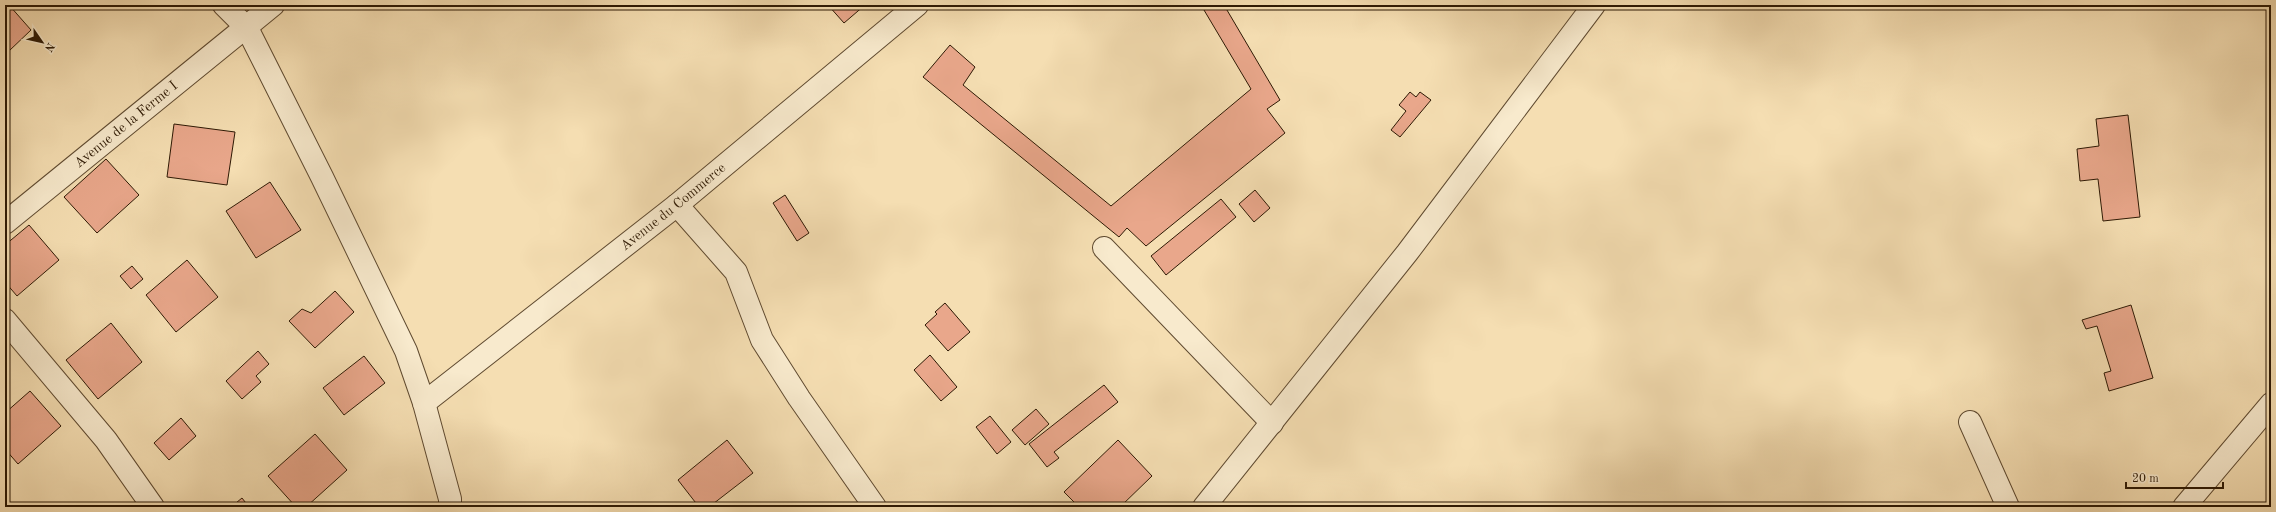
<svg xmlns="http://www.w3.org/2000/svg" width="2276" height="512" viewBox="0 0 2276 512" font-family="'Old Standard TT',serif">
<rect width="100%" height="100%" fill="#f5deb2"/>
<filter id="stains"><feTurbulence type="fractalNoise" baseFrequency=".005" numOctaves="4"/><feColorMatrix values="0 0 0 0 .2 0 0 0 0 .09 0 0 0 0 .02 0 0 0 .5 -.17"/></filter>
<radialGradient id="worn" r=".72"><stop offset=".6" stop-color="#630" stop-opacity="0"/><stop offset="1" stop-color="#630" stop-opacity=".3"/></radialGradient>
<path fill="#e9a78b" stroke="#2d1904" d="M9,5L31,30L9,51L5,47V9Z
M828,5H865L844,23Z
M1201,5H1224L1280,100L1267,109L1285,133L1146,246L1127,228L1119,237L923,77L950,45L975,67L963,85L1111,206L1251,89Z
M1410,92L1416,97L1420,92L1431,100L1400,137L1391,130L1406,111L1399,105Z
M2128,115L2140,217L2103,221L2098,179L2080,181L2077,149L2099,146L2096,119Z
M174,124L235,132L227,185L167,177Z
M106,159L139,195L97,233L64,197Z
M270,182L301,230L256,258L226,211Z
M1255,190L1270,208L1254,222L1239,204Z
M785,195L809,233L797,241L773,203Z
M1221,199L1236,217L1166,275L1151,256Z
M29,225L59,260L17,296L5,282V245Z
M187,260L218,297L176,332L146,295Z
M132,266L143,279L131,289L120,276Z
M335,291L354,312L315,348L289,321L302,309L311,313Z
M945,303L970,332L948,351L925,325L937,314L935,312Z
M2131,305L2153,378L2109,391L2104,373L2111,371L2097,326L2086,329L2082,320Z
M111,323L142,362L98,399L66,360Z
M258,351L269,364L256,376L261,382L242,399L226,381Z
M930,355L957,387L941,401L914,370Z
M364,356L385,383L344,415L323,388Z
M1104,385L1118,402L1054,452L1059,458L1047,467L1029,444Z
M30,391L61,426L18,464L5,449V413Z
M1036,409L1049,424L1025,445L1012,430Z
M990,416L1011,442L997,454L976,427Z
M181,418L196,436L169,460L154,443Z
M315,434L347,470L306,507H296L268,476Z
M727,440L753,473L709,507H699L678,480Z
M1118,440L1152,476L1120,507H1079L1064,492Z
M242,498L249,507H231Z"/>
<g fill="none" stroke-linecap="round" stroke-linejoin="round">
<defs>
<g id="street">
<path d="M224,5L247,28L322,177L406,351L424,403L450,499V507"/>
<path d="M677,205L736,272L762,340L799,398L875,507"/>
<path id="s1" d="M5,223L273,5"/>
<path d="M1104,248L1272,423"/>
<path d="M5,320L106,440L153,507"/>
<path id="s2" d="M424,403L677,205L917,5"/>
<path d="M1970,422L2008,507"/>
<path d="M1204,507L1407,253L1594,5"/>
<path d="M2184,507L2271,404"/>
</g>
</defs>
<use href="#street" stroke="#5f4a30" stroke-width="24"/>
<use href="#street" stroke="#f8eacd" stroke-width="22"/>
</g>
<g text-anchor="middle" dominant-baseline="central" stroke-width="3" stroke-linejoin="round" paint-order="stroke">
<g font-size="14" fill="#2d1904" stroke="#f8eacd">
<text stroke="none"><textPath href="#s1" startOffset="156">Avenue de la Ferme I</textPath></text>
<text stroke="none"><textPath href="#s2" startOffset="317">Avenue du Commerce</textPath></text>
</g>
</g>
<rect width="2276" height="512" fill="none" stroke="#f5deb2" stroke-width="20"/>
<rect x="6" y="6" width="2264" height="500" fill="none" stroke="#2d1904" stroke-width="2"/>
<rect x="10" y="10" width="2256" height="492" fill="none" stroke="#2d1904"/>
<g transform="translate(42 42) rotate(124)" stroke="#f8eacd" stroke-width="3" paint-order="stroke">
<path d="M0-3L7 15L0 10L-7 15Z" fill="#2d1904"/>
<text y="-6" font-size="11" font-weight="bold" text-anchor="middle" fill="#2d1904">N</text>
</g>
<path d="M2126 482v6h97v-6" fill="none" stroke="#2d1904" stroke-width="2"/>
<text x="2132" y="482" font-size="12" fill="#2d1904" stroke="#f8eacd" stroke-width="3" paint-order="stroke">20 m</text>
<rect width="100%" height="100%" filter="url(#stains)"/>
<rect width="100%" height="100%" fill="url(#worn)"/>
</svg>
